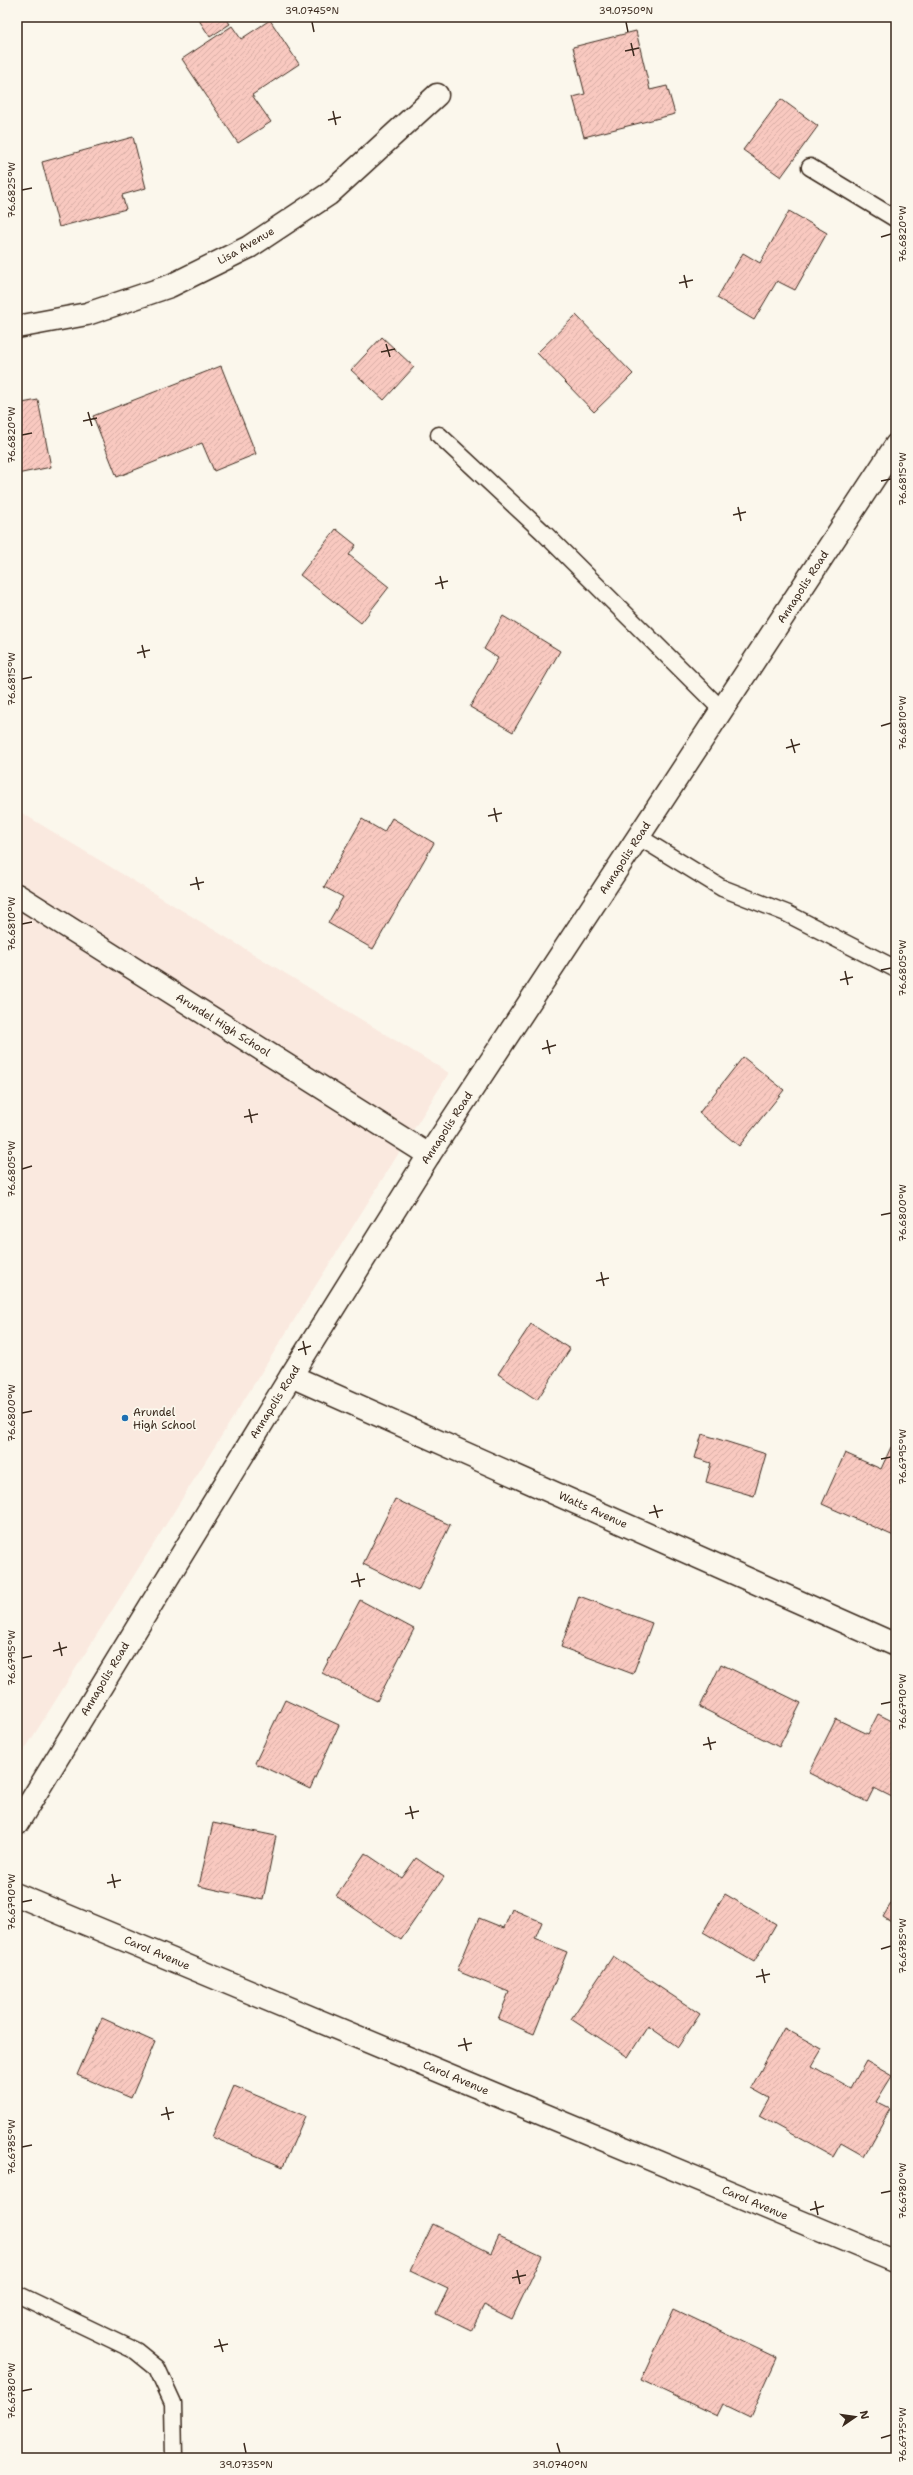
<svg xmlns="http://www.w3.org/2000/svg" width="913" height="2475" viewBox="0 0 913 2475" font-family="'Shantell Sans',sans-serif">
<defs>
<pattern id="building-hatch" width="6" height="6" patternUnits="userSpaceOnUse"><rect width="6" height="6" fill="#f9c9c0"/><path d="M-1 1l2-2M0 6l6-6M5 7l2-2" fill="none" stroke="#d6ada5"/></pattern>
</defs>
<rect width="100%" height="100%" fill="#fbf7ec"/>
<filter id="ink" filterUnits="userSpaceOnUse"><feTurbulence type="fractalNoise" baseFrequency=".025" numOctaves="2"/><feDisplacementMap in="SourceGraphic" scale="8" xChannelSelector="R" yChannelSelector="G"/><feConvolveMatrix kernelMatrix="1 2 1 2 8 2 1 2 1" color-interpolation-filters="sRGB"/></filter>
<g filter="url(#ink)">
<path fill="#fae9df" d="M17,810L449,1073L17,1762Z"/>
<path fill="url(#building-hatch)" stroke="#3b2a1e" d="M197,17H225L230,24L210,37Z
M270,20L299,64L252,95L271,122L238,143L182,59L232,26L241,39Z
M636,31L650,90L667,86L675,114L584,137L573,97L585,94L573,47Z
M781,99L818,126L781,177L743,150Z
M133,137L146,188L122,195L126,209L59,227L42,162Z
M789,211L827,233L795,290L777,281L754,320L717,298L743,253L760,263Z
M576,315L633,374L594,412L537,353Z
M382,337L414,367L384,400L351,370Z
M221,366L256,454L214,471L202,443L117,477L93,416Z
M38,400L51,467L17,474V404Z
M336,529L356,545L349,555L389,587L361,623L300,575Z
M503,616L560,651L513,732L470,707L498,658L484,649Z
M392,818L434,843L373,949L328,923L343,897L324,887L362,819L384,832Z
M743,1057L784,1090L739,1146L699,1113Z
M531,1324L570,1349L537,1400L498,1374Z
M702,1434L766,1454L754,1496L706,1482L711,1463L695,1458Z
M891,1447L896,1449V1537L822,1504L845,1453L881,1469Z
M395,1499L450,1525L418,1591L363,1564Z
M579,1596L652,1623L633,1674L561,1647Z
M360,1600L414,1629L377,1701L322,1673Z
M721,1664L801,1703L779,1747L700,1707Z
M285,1700L339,1725L310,1789L255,1763Z
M878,1714L896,1723V1799L874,1788L867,1802L809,1773L836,1719L868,1734Z
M213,1823L276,1836L263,1900L199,1886Z
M365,1853L402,1878L416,1858L444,1877L401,1940L336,1896Z
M725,1894L776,1924L754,1962L703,1932Z
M896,1895V1925L883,1917Z
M512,1909L542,1922L535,1939L567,1952L534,2034L498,2019L509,1992L457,1971L479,1918L504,1928Z
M613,1956L700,2014L678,2047L648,2026L628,2057L571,2019Z
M102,2018L155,2042L131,2098L77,2075Z
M784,2028L822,2049L812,2066L851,2088L866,2061L892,2076L876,2102L890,2109L864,2156L841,2143L833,2157L759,2116L769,2098L751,2088Z
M234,2086L305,2116L283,2167L212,2137Z
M433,2224L491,2253L499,2236L542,2256L512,2319L484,2305L471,2331L436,2314L448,2289L410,2271Z
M674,2309L777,2358L750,2417L723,2404L717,2416L641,2380Z"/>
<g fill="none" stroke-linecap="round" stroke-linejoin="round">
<defs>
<path id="lane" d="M810,167L896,219
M439,435L543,532L722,710
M639,837L722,888L786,913L896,969
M17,2294L136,2351L157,2368L173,2403L174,2458"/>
<path id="street" d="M17,327L87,314L170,286L249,247L329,194L437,95
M17,895L429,1155
M291,1376L896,1645
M17,1895L895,2261"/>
<path id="secondary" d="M17,1824L291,1376L429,1155L896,445"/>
</defs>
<use href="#lane" stroke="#3b2a1e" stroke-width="19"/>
<use href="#street" stroke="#3b2a1e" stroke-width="25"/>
<use href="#secondary" stroke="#3b2a1e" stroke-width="25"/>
<use href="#lane" stroke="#fbf7ec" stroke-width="16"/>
<use href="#street" stroke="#fbf7ec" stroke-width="22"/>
<use href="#secondary" stroke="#fbf7ec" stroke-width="22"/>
</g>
</g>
<path fill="none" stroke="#3b2a1e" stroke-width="1.5" d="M312,22L314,32M626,22L628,32M631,43L634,56M625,51L639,48M333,111L336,125M328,120L341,117M22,190L32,188M881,237L891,234M684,275L687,288M679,283L693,280M386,344L390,357M381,352L395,349M88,412L92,426M83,421L97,418M22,435L32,433M881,481L891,479M738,507L741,521M733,515L746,512M440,576L443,589M435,584L448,581M142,645L145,658M137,653L150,650M22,679L32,677M881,726L891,723M791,739L795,753M786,748L800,744M494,808L497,822M488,816L502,813M196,877L199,890M190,885L204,882M22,924L32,922M881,970L891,968M845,971L848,985M840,980L853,977M547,1040L550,1054M542,1049L556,1045M249,1109L252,1123M244,1117L258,1114M22,1169L32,1166M881,1215L891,1213M601,1272L604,1286M596,1281L609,1278M303,1341L306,1355M298,1350L311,1346M22,1413L32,1411M881,1459L891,1457M654,1505L658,1518M649,1513L663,1510M357,1573L360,1587M351,1582L365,1579M59,1642L62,1656M53,1651L67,1647M22,1658L32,1656M881,1704L891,1702M708,1737L711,1750M703,1745L716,1742M410,1806L413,1819M405,1814L419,1811M112,1874L115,1888M107,1883L121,1880M22,1902L32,1900M881,1949L891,1946M762,1969L765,1983M756,1977L770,1974M464,2038L467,2051M458,2046L472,2043M166,2107L169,2120M161,2115L174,2112M22,2147L32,2145M881,2193L891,2191M815,2201L818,2215M810,2210L824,2206M517,2270L520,2284M512,2278L526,2275M219,2339L223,2352M214,2347L228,2344M22,2391L32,2389M881,2438L891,2435M244,2443L246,2453M557,2443L560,2453"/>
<circle fill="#1f6fb2" stroke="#fbf7ec" stroke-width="1.5" cx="125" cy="1418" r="4"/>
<g text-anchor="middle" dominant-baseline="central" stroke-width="3.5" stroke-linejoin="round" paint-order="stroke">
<g font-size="11" fill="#3b2a1e" stroke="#fbf7ec">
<text transform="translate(246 246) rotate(-30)">Lisa Avenue</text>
<text transform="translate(803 587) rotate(-57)">Annapolis Road</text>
<text transform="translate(625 858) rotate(-57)">Annapolis Road</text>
<text transform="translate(223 1025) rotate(32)">Arundel High School</text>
<text transform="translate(447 1128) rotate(-57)">Annapolis Road</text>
<text transform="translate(275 1402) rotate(-58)">Annapolis Road</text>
<text transform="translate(593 1510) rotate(24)">Watts Avenue</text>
<text transform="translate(105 1679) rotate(-59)">Annapolis Road</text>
<text transform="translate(157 1953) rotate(23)">Carol Avenue</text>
<text transform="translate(456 2078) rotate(23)">Carol Avenue</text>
<text transform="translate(755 2203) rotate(23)">Carol Avenue</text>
</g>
<g font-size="11" fill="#3b2a1e" stroke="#fbf7ec" text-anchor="start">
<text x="133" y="1412">Arundel<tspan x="133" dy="13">High School</tspan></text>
</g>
</g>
<rect width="913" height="2475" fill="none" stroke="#fbf7ec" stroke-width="44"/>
<g transform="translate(855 2417) rotate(77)" stroke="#fbf7ec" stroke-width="3" paint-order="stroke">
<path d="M0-3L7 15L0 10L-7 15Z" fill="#3b2a1e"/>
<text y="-6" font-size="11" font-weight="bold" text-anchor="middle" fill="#3b2a1e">N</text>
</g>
<rect x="22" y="22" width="869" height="2431" fill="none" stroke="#3b2a1e" stroke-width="1.5"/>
<g font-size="10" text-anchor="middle" fill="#3b2a1e">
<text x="312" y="14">39.0745°N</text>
<text x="626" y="14">39.0750°N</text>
<text transform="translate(11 190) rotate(-90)" y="4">76.6825°W</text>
<text transform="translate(902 234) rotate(-90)" y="4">76.6820°W</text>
<text transform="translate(11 435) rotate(-90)" y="4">76.6820°W</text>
<text transform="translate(902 479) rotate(-90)" y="4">76.6815°W</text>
<text transform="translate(11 679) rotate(-90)" y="4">76.6815°W</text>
<text transform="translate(902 723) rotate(-90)" y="4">76.6810°W</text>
<text transform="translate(11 924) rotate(-90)" y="4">76.6810°W</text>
<text transform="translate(902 968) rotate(-90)" y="4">76.6805°W</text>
<text transform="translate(11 1169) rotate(-90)" y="4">76.6805°W</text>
<text transform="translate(902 1213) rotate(-90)" y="4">76.6800°W</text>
<text transform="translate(11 1413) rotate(-90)" y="4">76.6800°W</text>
<text transform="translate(902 1457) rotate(-90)" y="4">76.6795°W</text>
<text transform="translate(11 1658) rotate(-90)" y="4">76.6795°W</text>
<text transform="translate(902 1702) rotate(-90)" y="4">76.6790°W</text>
<text transform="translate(11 1902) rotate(-90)" y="4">76.6790°W</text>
<text transform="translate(902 1946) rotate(-90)" y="4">76.6785°W</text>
<text transform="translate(11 2147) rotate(-90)" y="4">76.6785°W</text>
<text transform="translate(902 2191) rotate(-90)" y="4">76.6780°W</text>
<text transform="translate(11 2391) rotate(-90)" y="4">76.6780°W</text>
<text transform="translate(902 2435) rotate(-90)" y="4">76.6775°W</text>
<text x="246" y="2468">39.0735°N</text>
<text x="560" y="2468">39.0740°N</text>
</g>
</svg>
